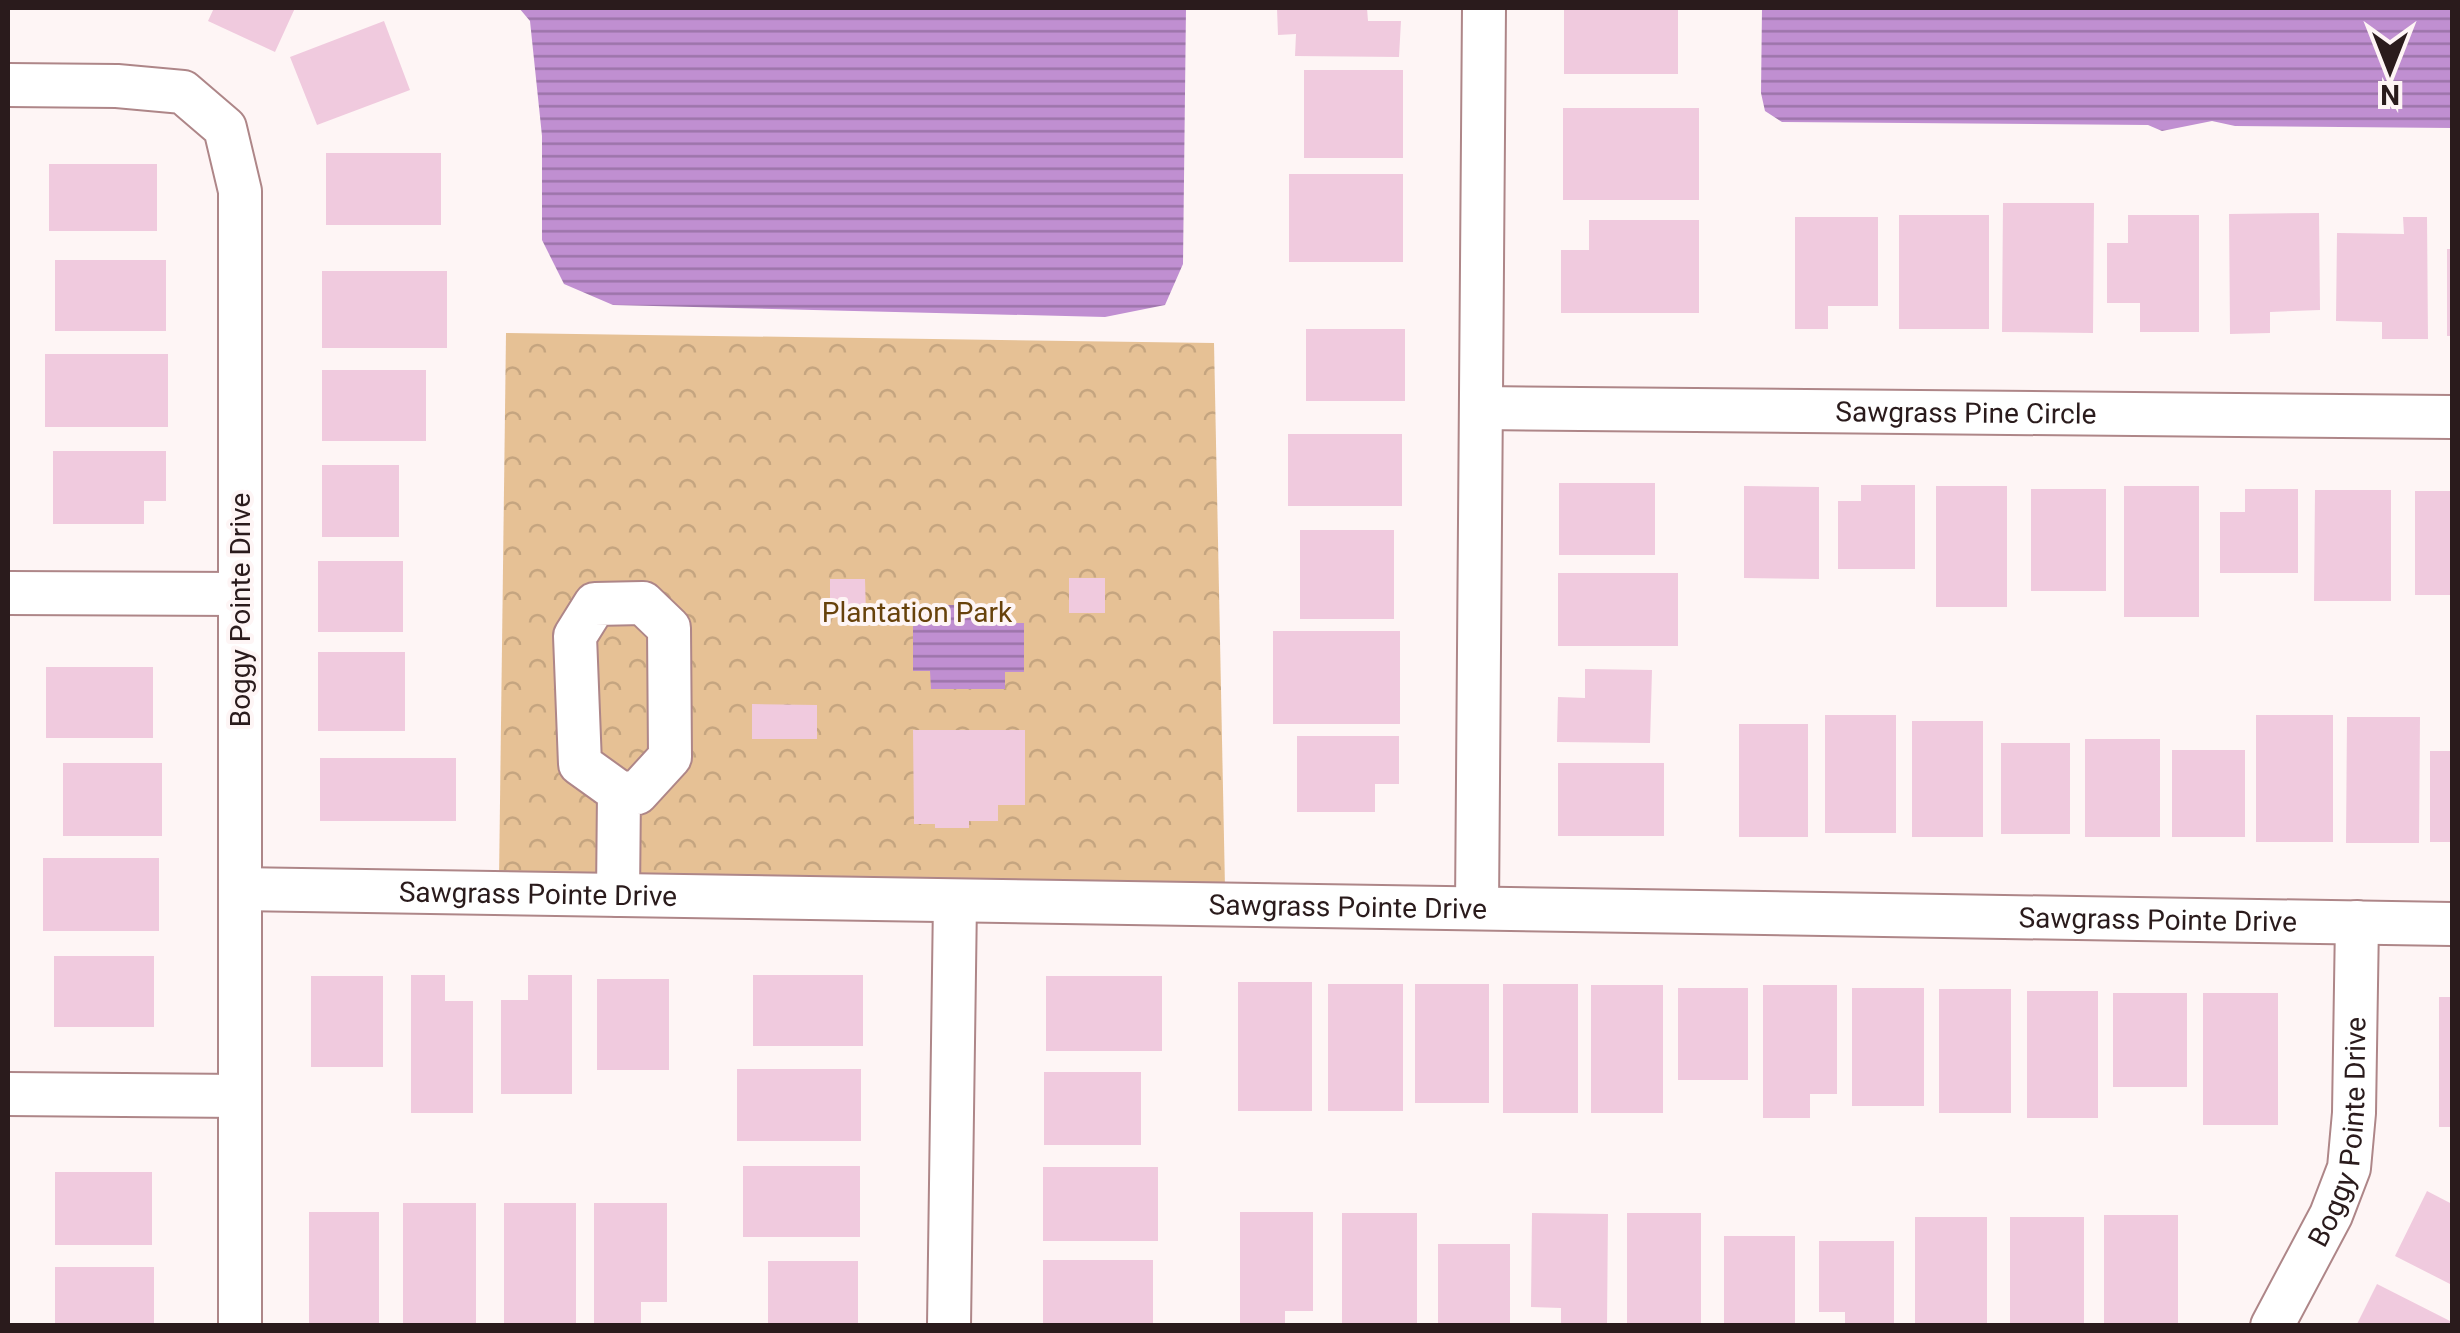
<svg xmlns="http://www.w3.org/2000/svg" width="2460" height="1333" viewBox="0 0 2460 1333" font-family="Roboto,sans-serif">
<defs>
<pattern id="park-crowns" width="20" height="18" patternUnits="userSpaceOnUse" patternTransform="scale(2.5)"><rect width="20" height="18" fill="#e6c195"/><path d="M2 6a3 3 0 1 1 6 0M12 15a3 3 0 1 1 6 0" fill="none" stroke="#c5a580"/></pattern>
<pattern id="water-rules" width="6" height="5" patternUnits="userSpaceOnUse" patternTransform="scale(2.5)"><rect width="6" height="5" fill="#c08fd1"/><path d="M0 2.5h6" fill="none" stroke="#9c74a9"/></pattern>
</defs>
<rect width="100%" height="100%" fill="#fef5f5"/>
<path fill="url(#park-crowns)" d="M506,333L1214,343L1225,888L499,881Z"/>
<path fill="url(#water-rules)" d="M519,8H1186L1183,264L1165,305L1105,317L613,305L564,284L542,240V136L530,21Z
M1762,8H2452V128L2235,126L2212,121L2162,131L2148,125L1782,122L1765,111L1761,93Z
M931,605H1006V623H1024V672H1005V689H931L930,671H913V624L930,623Z"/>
<path fill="#f0cade" d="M214,8H295L275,52L208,21Z
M1277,8H1367L1368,21H1401L1399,57L1295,56L1296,34L1278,35Z
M1564,8H1678V74H1564Z
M384,21L410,90L317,125L290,57Z
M1304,70H1403V158H1304Z
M1563,108H1699V200H1563Z
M326,153H441V225H326Z
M49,164H157V231H49Z
M1289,174H1403V262H1289Z
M2003,203H2094L2093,333L2002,332Z
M2319,213L2320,310L2270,312V333L2230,334L2229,214Z
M1899,215H1989V329H1899Z
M2128,215H2199V332H2140V303H2107V243H2128Z
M1795,217H1878V306H1828V329H1795Z
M2403,217H2427L2428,339H2382V322L2336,321L2337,233L2404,234Z
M1589,220H1699V313H1561V250H1589Z
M2447,249H2452V336H2447Z
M55,260H166V331H55Z
M322,271H447V348H322Z
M1306,329H1405V401H1306Z
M45,354H168V427H45Z
M322,370H426V441H322Z
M1288,434H1402V506H1288Z
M53,451H166V501H144V524H53Z
M322,465H399V537H322Z
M1559,483H1655V555H1559Z
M1861,485H1915V569H1838V501H1861Z
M1744,486L1819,487V579L1744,578Z
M1936,486H2007V607H1936Z
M2124,486H2199V617H2124Z
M2031,489H2106V591H2031Z
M2245,489H2298V573H2220V512H2245Z
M2315,490H2391V601H2314Z
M2415,491H2452V595H2415Z
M1300,530H1394V619H1300Z
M318,561H403V632H318Z
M1558,573H1678V646H1558Z
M1069,578H1105V613H1069Z
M830,579H865L866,614H830Z
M1273,631H1400V724H1273Z
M318,652H405V731H318Z
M46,667H153V738H46Z
M1585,669L1652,670L1650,743L1557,742L1558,697L1585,698Z
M752,704L817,705V739H752Z
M1825,715H1896V833H1825Z
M2256,715H2333V842H2256Z
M2347,717H2420L2419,843H2346Z
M1912,721H1983V837H1912Z
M1739,724H1808V837H1739Z
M913,730H1025V805H998V821H969V828H935V824H914Z
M1297,736H1399V784H1375V812H1297Z
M2085,739H2160V837H2085Z
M2001,743H2070V834H2001Z
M2172,750H2245V837H2172Z
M2430,751H2452V842H2430Z
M320,758H456V821H320Z
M63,763H162V836H63Z
M1558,763H1664V836H1558Z
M43,858H159V931H43Z
M54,956H154V1027H54Z
M411,975H445V1001H473V1113H411Z
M528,975H572V1094H501V1000H528Z
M753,975H863V1046H753Z
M311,976H383V1067H311Z
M1046,976H1162V1051H1046Z
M597,979H669V1070H597Z
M1238,982H1312V1111H1238Z
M1328,984H1403V1111H1328Z
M1415,984H1489V1103H1415Z
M1503,984H1578V1113H1503Z
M1591,985H1663V1113H1591Z
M1763,985H1837V1094H1810V1118H1763Z
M1678,988H1748V1080H1678Z
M1852,988H1924V1106H1852Z
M1939,989H2011V1113H1939Z
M2027,991H2098V1118H2027Z
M2113,993H2187V1087H2113Z
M2203,993H2278V1125H2203Z
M2439,997H2452V1127H2439Z
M737,1069H861V1141H737Z
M1044,1072H1141V1145H1044Z
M743,1166H860V1237H743Z
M1043,1167H1158V1241H1043Z
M55,1172H152V1245H55Z
M2427,1191L2452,1204V1285L2395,1256Z
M403,1203H476V1325H403Z
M504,1203H576V1324H504Z
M594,1203H667V1302H641V1325H594Z
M309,1212H379V1323H309Z
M1240,1212H1313V1311H1285V1326H1240Z
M1342,1213H1417V1326H1342Z
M1532,1213L1608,1214L1607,1326H1561V1308L1531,1307Z
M1627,1213H1701V1326H1627Z
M2104,1215H2178V1326H2104Z
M1915,1217H1987V1326H1915Z
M2010,1217H2084V1326H2010Z
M1724,1236H1795V1326H1724Z
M1819,1241H1894V1326H1845V1312H1819Z
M1438,1244H1510V1326H1438Z
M1043,1260H1153V1326H1043Z
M768,1261H858V1326H768Z
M55,1267H154V1326H55Z
M2377,1284L2452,1322V1326H2356Z"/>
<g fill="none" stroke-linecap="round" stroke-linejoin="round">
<defs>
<g id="minor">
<path d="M8,85L117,86L183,92L225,128L240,191V1326"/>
<path id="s1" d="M1481,408L2452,417"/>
<path d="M8,593L240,594"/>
<path id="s2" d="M240,889L2452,924"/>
<path d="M618,895L619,792L580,764L575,636L595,604L643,603L669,628L670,757L637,793L619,792"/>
<path d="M1477,908L1484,8"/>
<path d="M8,1094L240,1096"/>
<path d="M949,1326L955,901"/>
<path id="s3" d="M2272,1326L2331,1215L2349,1168L2354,1113L2357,922"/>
</g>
</defs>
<use href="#minor" stroke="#ae8688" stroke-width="46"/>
<use href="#minor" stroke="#fff" stroke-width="42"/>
</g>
<g text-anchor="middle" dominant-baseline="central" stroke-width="8" stroke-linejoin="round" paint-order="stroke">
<g font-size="28" fill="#2a1b1c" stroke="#fef5f5">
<text stroke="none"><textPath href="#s1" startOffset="485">Sawgrass Pine Circle</textPath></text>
<text transform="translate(240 610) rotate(-90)">Boggy Pointe Drive</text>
<text stroke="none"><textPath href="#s2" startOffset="298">Sawgrass Pointe Drive</textPath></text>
<text stroke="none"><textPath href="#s2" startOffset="1108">Sawgrass Pointe Drive</textPath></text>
<text stroke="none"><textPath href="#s2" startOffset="1918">Sawgrass Pointe Drive</textPath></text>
<text stroke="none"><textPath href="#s3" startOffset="210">Boggy Pointe Drive</textPath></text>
</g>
<g font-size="28" fill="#67420b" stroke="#fef5f5">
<text x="917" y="612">Plantation Park</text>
</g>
</g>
<rect width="2460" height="1333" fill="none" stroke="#2a1b1c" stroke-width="20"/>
<g transform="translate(2390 70) rotate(180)" stroke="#fef5f5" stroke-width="8" paint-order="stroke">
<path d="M0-8L18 38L0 25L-18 38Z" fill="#2a1b1c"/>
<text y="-15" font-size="28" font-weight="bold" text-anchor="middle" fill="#2a1b1c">N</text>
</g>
</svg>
